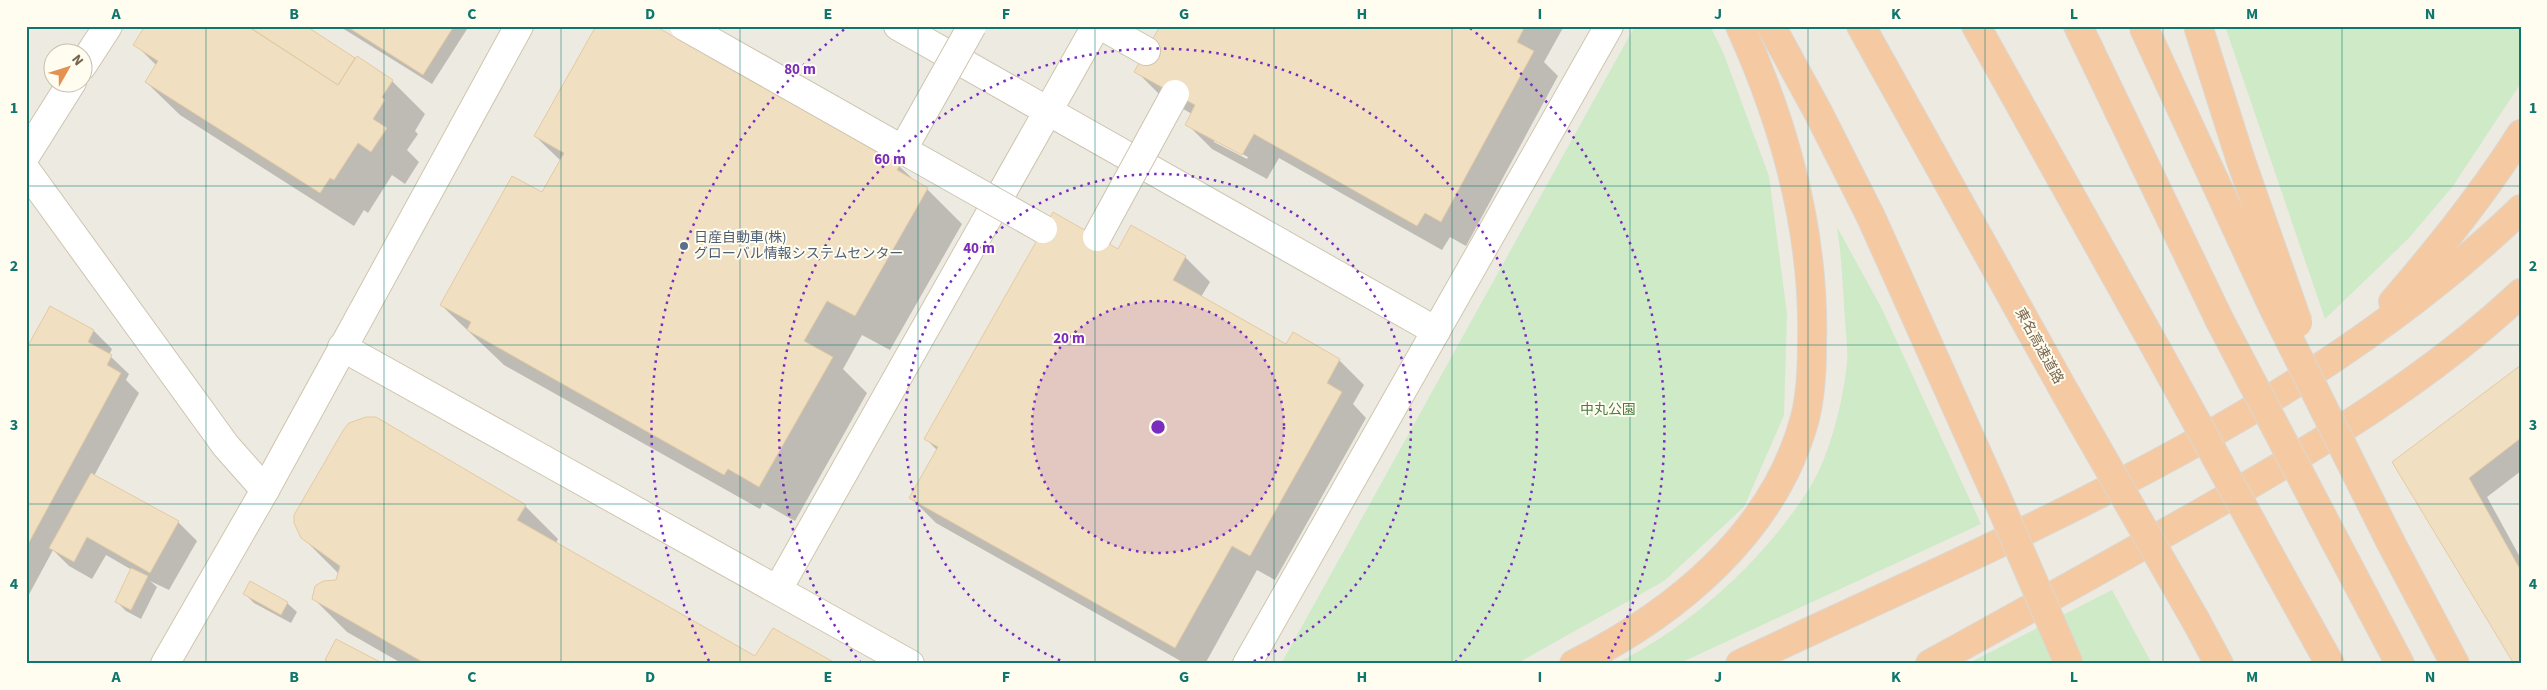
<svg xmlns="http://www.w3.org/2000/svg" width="2547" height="690" viewBox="0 0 2547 690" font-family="'Source Sans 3','Noto Sans JP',sans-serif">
<rect width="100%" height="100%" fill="#fcf9e9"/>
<path fill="#edeae2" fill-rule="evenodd" d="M26,26H2521V664H26ZM52,52H82V82H52Z"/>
<path fill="#ceeac7" d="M1635,26H1710L1723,52L1769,176L1787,314L1784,415L1744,507L1664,581L1516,664H1281Z
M2225,26H2521V83L2513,95L2453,186L2408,239L2325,319Z
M1837,227L1882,309L1981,524L1678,664H1615C1691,626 1764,560 1809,489C1830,456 1843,401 1847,363C1848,349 1846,335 1845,321C1843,289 1842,259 1837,227Z
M2112,590L2152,664H1967Z"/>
<path fill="#0003" fill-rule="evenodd" d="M304,26L392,81L425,114L415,131L418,134L407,150L419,162L405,184L392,175L368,213L364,210L354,226L180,115L146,82L157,66L135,44Z
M339,26H469L432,84Z
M1161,26H1564L1544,62L1558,76L1466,246L1450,237L1442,250L1279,158L1267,179L1212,149L1187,124L1192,114L1161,96L1136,71ZM1214,139L1248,157L1247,159L1214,142Z
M535,136L899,166L916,182L927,189L962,224L890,350L862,335L843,369L867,393L795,521L763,503L760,509L504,365L441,305L542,194L561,161Z
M1132,227L1185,257L1210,282L1201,297L1287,346L1339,360L1364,385L1353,404L1366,418L1275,580L1257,570L1205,664H1186L936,523L911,498L938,451L926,439L1119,251Z
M50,307L94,331L112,349L109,355L129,374L126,380L139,393L94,476L178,522L197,541L169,590L150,581L157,587L141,619L126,611L116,601L132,570L106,555L92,579L69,566L53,550L26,600V344L29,346Z
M2521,367V471L2487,497L2521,559V664H2515L2394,463Z
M525,506L558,539L556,543L756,657L834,664H403L347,632L313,598L337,581L339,574L302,537Z
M245,594L287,603L297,612L291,623L254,603Z
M337,640L381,664H330L326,660Z"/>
<path fill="#f1dfc1" stroke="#e4caa2" d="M145,26H248L338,85L357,56L393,80L382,97L385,100L373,119L387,128L371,152L358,143L334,180L330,178L320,193L145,82L158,61L133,45Z
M247,26H306L355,58L338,85Z
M346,26H454L423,75Z
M596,26H655L900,165L897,170L928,188L855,316L827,301L804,341L833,357L759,487L728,469L724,475L467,330L471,322L440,305L512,176L542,192L564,153L534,136Z
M1160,26H1525L1517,42L1534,51L1441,222L1425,213L1417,226L1254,134L1242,155L1185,125L1195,105L1134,72Z
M1053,212L1118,249L1131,225L1186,256L1173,280L1286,344L1293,332L1340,359L1327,383L1342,392L1250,556L1232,546L1175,648L909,498L938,447L924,439Z
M50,306L94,330L88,342L112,355L107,365L121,373L26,548V349Z
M2521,365V438L2469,478L2521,571V661L2514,664L2392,462Z
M366,417H376L526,505L517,520L755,656L773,628L837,664H426L312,599L315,586L323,581L336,580L340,566L301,538L294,523V515L344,429L349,423Z
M91,473L179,521L150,573L87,537L74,562L49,548Z
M131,568L148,576L131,610L115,602Z
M250,581L288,602L281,615L243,594Z
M336,639L382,663L332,664L325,660Z"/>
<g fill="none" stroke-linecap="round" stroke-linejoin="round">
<defs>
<path id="street" d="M898,26L1436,331
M1102,26L1146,51
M82,66L108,26
M26,155L72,82
M26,170L226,446L265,490"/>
<path id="secondary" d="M342,347L910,664
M778,589L1096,26
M165,664L265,490L519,26
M1247,664L1609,26"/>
<path id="highway" d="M1771,26L1819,114L1871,217L1995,493
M1861,26L2066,394
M1976,26L2157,350
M2078,26L2220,321
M2393,302C2439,249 2483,194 2521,134
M2334,539L2400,664
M2390,541L2455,664
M2280,574L2330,664
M2196,621L2219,664
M1574,664C1676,613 1774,533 1805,418C1811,394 1812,368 1812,344C1815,234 1785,125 1740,26
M1740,664C2010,537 2304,418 2521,209
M1930,664C2024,612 2118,560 2211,507C2319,445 2429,379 2521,293"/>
</defs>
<use href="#street" stroke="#cec4af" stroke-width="30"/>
<use href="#secondary" stroke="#d1c5ac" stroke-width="30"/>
<use href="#highway" stroke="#dcd7d1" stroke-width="30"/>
<use href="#street" stroke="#fff" stroke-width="28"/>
<use href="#secondary" stroke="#fff" stroke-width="28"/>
<use href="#highway" stroke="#f5caa2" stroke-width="28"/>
<defs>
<path id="street-bridge" d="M684,26L1043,229
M903,149L972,26
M1097,237L1175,94"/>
<path id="highway-bridge" d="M2143,26L2272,305L2390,541
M2198,26L2241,161L2298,323
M2220,321L2334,539
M2157,350L2280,574
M2066,394L2196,621
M1995,493L2069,664"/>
</defs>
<use href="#street-bridge" stroke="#cec4af" stroke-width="30" stroke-linecap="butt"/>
<use href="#highway-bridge" stroke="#dcd7d1" stroke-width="30" stroke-linecap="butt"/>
<use href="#street-bridge" stroke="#fff" stroke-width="28"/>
<use href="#highway-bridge" stroke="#f5caa2" stroke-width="28"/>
</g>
<path fill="none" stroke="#0f766e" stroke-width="1" stroke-opacity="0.55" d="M206,26V664M384,26V664M561,26V664M740,26V664M918,26V664M1095,26V664M1274,26V664M1452,26V664M1630,26V664M1808,26V664M1985,26V664M2163,26V664M2342,26V664M26,186H2521M26,345H2521M26,504H2521"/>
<circle cx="1158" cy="427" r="126" fill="#7b2cbf" fill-opacity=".12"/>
<g fill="none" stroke="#7b2cbf" stroke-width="2.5" stroke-dasharray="2.5 5">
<circle cx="1158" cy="427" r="126"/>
<path d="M1067 663A253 253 0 1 1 1249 663"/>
<path d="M861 663A379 379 0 1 1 1455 663"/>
<path d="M709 661A506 506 0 0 1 846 28M1470 28A506 506 0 0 1 1607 661"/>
</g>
<circle fill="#5c6f8a" stroke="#fffcf0" stroke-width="2" cx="684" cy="246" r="5"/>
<g text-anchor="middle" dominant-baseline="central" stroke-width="4" stroke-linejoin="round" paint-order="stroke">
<g font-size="14" fill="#4e5e75" stroke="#fffcf0" text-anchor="start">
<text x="694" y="238">日産自動車(株)<tspan x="694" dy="16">グローバル情報システムセンター</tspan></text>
</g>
<g font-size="14" fill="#77654d" stroke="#fffcf0">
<text transform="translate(2039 346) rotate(61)">東名高速道路</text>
</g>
<g font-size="14" fill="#497c44" stroke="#fffcf0">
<text x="1608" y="410">中丸公園</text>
</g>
</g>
<circle cx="1158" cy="427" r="8" fill="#7b2cbf" stroke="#fffcf0" stroke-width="2.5"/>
<g font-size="15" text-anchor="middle" font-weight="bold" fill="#7b2cbf" stroke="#fffcf0" stroke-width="4" stroke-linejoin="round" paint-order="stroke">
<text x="800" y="74">80 m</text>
<text x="890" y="164">60 m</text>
<text x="979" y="253">40 m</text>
<text x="1069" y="343">20 m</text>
</g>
<rect width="2547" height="690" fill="none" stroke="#fffcf0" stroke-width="55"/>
<g transform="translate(68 68) rotate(51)"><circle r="24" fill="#fffcf0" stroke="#c9c0af"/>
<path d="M0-4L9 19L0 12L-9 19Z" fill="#e39252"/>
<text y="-8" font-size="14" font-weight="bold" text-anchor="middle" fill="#77654d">N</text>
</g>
<rect x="28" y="28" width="2492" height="634" fill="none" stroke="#0f766e" stroke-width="2"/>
<g font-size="16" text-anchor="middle" font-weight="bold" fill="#0f766e">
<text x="116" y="19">A</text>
<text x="294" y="19">B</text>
<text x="472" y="19">C</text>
<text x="650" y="19">D</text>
<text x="828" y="19">E</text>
<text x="1006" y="19">F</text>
<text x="1184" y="19">G</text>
<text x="1362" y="19">H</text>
<text x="1540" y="19">I</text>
<text x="1718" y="19">J</text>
<text x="1896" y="19">K</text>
<text x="2074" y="19">L</text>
<text x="2252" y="19">M</text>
<text x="2430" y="19">N</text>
<text x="14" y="113">1</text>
<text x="2533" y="113">1</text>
<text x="14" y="271">2</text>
<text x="2533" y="271">2</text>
<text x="14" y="430">3</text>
<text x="2533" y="430">3</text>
<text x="14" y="589">4</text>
<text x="2533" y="589">4</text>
<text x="116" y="682">A</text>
<text x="294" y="682">B</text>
<text x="472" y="682">C</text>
<text x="650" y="682">D</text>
<text x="828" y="682">E</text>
<text x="1006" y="682">F</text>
<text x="1184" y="682">G</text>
<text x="1362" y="682">H</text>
<text x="1540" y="682">I</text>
<text x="1718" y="682">J</text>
<text x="1896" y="682">K</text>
<text x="2074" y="682">L</text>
<text x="2252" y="682">M</text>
<text x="2430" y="682">N</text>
</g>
</svg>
